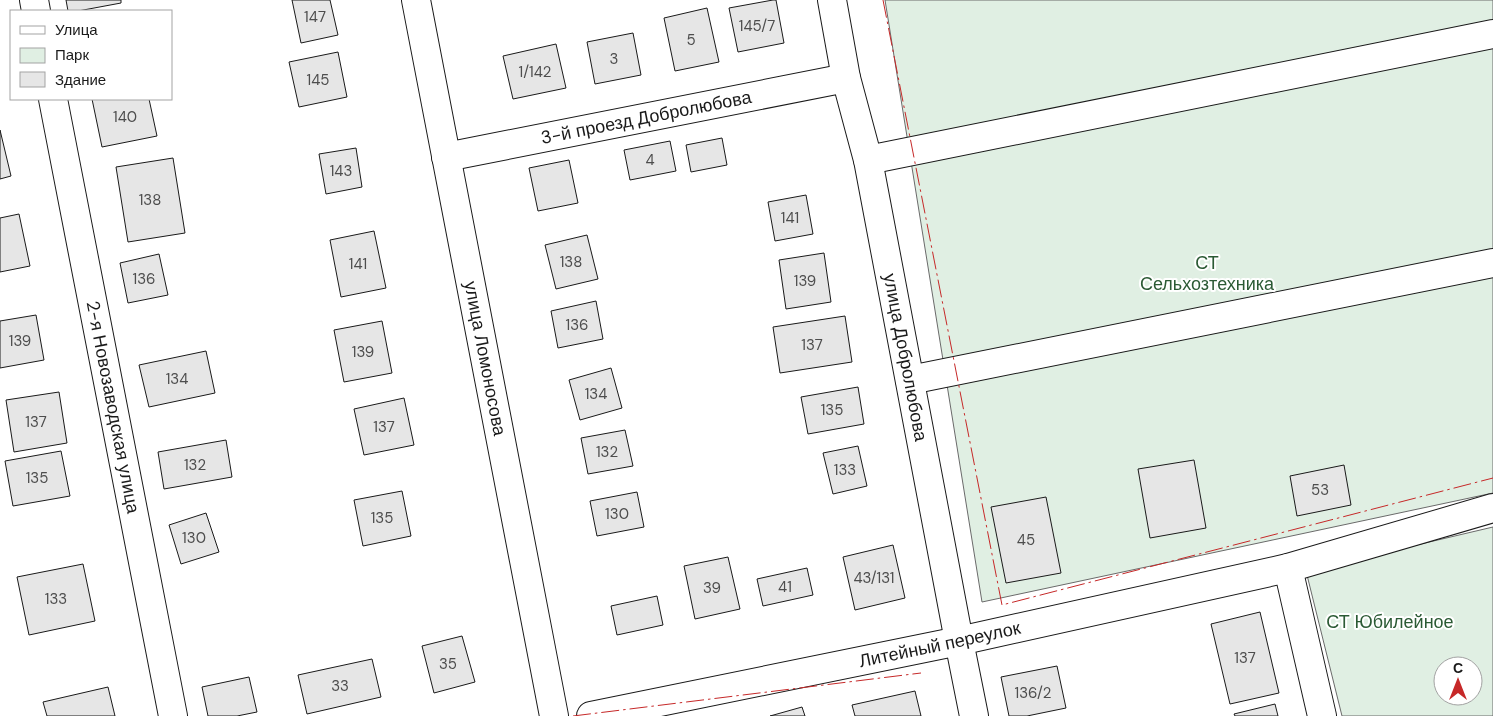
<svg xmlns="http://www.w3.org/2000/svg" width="1493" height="716" viewBox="0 0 1493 716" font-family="'DM Sans',sans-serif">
<rect width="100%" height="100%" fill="#fff"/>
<path fill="#e0efe3" stroke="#6a6a6a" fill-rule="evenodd" d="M885,0H1493V493L982,602Z
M1493,527V716H1342L1306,571ZM1443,666H1473V696H1443Z"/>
<path fill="#e6e6e6" stroke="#1a1a1a" d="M66,0H121V3L78,11H68Z
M292,0H330L338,35L301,43Z
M773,0H776L784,43L738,52L729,8Z
M707,8L719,62L675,71L664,18Z
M633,33L641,75L595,84L587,42Z
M556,44L566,88L513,99L503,56Z
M338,52L347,97L299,107L289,62Z
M92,99H149L157,136L102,147Z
M0,130L11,176L0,179Z
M722,138L727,165L691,172L686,145Z
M670,141L676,171L630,180L624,150Z
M356,148L362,187L326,194L319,154Z
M173,158L185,233L128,242L116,167Z
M569,160L578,203L538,211L529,168Z
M806,195L813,234L775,241L768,202Z
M19,214L30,266L0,272V218Z
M374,231L386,288L341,297L330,240Z
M587,235L598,279L556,289L545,245Z
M824,253L831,302L786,309L779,260Z
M159,254L168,295L128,303L120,263Z
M596,301L603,339L558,348L551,311Z
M36,315L44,360L0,368V321Z
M845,316L852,362L780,373L773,327Z
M382,321L392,373L344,382L334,330Z
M206,351L215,393L149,407L139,365Z
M611,368L622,408L580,420L569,380Z
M858,387L864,424L808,434L801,397Z
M59,392L67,443L14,452L6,400Z
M404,398L414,445L364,455L354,409Z
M625,430L633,466L588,474L581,438Z
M226,440L232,477L164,489L158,452Z
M858,446L867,486L833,494L823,453Z
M61,451L70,496L13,506L5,461Z
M1194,460L1206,528L1150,538L1138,469Z
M1344,465L1351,505L1297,516L1290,476Z
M402,491L411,536L363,546L354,500Z
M637,492L644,527L597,536L590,501Z
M1046,497L1061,573L1006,583L991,507Z
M206,513L219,552L181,564L169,525Z
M893,545L905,598L855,610L843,557Z
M728,557L740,609L695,619L684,566Z
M83,564L95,621L29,635L17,577Z
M807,568L813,595L763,606L757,579Z
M657,596L663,625L617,635L611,606Z
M1260,612L1279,693L1230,704L1211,624Z
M462,636L475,682L434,693L422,646Z
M372,659L381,697L307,714L298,675Z
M1057,666L1066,708L1027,716H1009L1001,677Z
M249,677L257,712L237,716H208L202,687Z
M108,687L115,716H47L43,702Z
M915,691L921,716H855L852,705Z
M1275,704L1278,716H1235L1234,714Z
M802,707L805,716H770Z"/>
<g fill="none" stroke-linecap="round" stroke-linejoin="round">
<defs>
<g id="minor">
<path d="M34,0L36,11"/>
<path id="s1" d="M416,0L554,716"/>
<path id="s2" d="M832,0L846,78L868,160L959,641L974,716"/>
<path id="s3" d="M53,99L173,716"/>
<path id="s4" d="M446,157L846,78"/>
<path d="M868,160L1493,34"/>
<path d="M910,380L1493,263"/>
<path d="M1288,568L1322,716"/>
<path id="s5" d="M591,716L959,641L1288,568L1493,508"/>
</g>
</defs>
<use href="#minor" stroke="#1a1a1a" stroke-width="30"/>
<use href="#minor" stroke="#fff" stroke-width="28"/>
<path stroke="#c62828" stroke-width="1" stroke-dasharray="18 4 2.5 4" stroke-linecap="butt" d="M883,0L1002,605L1493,478
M573,716L921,673"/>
</g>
<g text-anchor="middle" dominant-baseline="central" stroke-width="4" stroke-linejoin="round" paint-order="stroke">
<g font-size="15" fill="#4d4d4d">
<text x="315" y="17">147</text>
<text x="757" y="26">145/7</text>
<text x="691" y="40">5</text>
<text x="614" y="59">3</text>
<text x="535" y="72">1/142</text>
<text x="318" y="80">145</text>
<text x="125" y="117">140</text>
<text x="650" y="160">4</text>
<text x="341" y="171">143</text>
<text x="150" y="200">138</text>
<text x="790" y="218">141</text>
<text x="571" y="262">138</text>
<text x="358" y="264">141</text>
<text x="144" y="279">136</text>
<text x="805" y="281">139</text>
<text x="577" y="325">136</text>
<text x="20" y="341">139</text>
<text x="812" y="345">137</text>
<text x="363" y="352">139</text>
<text x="177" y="379">134</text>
<text x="596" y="394">134</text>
<text x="832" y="410">135</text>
<text x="36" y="422">137</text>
<text x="384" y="427">137</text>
<text x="607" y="452">132</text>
<text x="195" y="465">132</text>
<text x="845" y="470">133</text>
<text x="37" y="478">135</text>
<text x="1320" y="490">53</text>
<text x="617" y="514">130</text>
<text x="382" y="518">135</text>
<text x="194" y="538">130</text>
<text x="1026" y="540">45</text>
<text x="874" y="578">43/131</text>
<text x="785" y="587">41</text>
<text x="712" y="588">39</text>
<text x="56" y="599">133</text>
<text x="1245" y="658">137</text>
<text x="448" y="664">35</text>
<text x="340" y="686">33</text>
<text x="1033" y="693">136/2</text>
</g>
<g font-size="18" fill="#1a1a1a" stroke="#fff">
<text stroke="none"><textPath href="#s4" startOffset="204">3-й проезд Добролюбова</textPath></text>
<text stroke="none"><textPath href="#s2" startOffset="365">улица Добролюбова</textPath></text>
<text stroke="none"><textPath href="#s1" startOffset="365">улица Ломоносова</textPath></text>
<text stroke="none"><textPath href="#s3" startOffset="314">2-я Новозаводская улица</textPath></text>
<text stroke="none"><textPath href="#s5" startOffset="356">Литейный переулок</textPath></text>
</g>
<g font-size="18" fill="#2b5a34" stroke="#fff">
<text x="1207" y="263">СТ<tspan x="1207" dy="21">Сельхозтехника</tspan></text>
<text x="1390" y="622">СТ Юбилейное</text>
</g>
</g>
<rect x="10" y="10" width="162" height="90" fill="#ffffff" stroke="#a3a3a3"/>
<rect x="20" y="26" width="25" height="8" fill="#ffffff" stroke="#a3a3a3"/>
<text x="55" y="35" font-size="15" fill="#1a1a1a">Улица</text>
<rect x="20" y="48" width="25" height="15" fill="#e0efe3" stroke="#a3a3a3"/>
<text x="55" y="60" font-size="15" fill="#1a1a1a">Парк</text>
<rect x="20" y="72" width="25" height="15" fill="#e6e6e6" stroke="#a3a3a3"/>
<text x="55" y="85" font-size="15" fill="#1a1a1a">Здание</text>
<g transform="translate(1458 681)"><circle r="24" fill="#ffffff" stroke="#a3a3a3"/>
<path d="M0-4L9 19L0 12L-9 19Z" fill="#c62828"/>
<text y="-8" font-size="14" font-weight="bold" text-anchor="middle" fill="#1a1a1a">С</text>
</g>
</svg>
